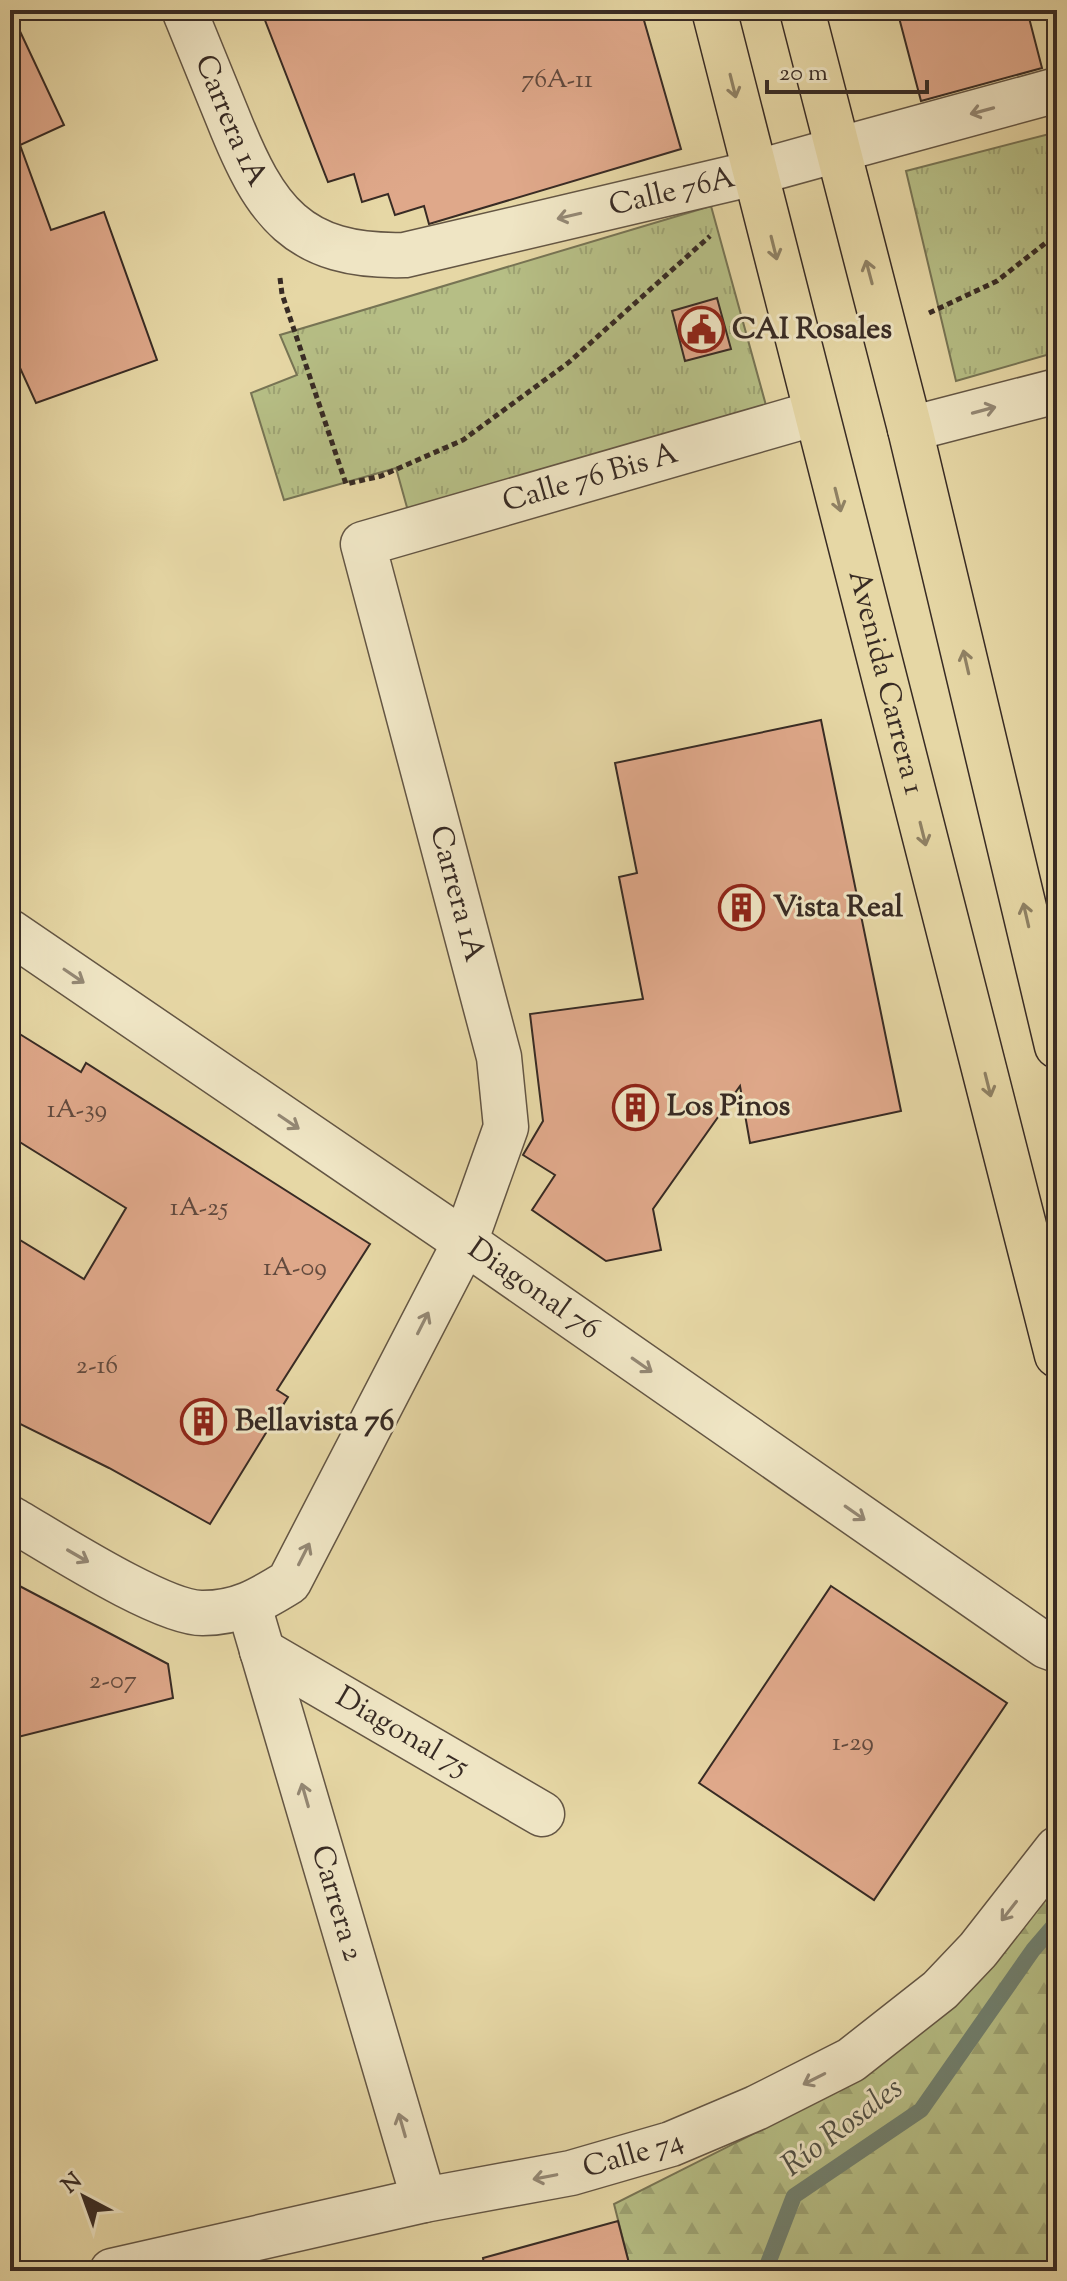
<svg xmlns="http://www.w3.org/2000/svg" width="1067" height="2281" viewBox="0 0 1067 2281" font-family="'Sorts Mill Goudy',serif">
<defs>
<pattern id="forest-firs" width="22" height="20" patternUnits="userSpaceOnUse" patternTransform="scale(2)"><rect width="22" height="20" fill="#b6be85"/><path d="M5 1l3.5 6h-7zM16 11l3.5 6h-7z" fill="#9da373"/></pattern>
<pattern id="park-tufts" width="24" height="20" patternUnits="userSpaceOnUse" patternTransform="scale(2)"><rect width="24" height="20" fill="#b6be85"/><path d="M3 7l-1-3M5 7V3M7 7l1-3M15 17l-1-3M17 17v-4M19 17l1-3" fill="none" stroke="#9da373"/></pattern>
</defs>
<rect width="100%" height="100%" fill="#e6d7a5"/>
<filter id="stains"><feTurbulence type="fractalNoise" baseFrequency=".0025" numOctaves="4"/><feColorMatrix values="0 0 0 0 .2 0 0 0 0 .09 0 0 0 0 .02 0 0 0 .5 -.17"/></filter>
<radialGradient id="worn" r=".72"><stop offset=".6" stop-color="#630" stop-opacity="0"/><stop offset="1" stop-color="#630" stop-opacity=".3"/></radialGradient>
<path fill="url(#forest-firs)" stroke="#777454" stroke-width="2" d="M1057,1873V2271H631L614,2204L765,2128L885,2058Z"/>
<path fill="url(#park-tufts)" stroke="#777454" stroke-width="2" d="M1057,132V352L956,381L906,171Z
M711,206L767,409L408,511L396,468L284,500L251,393L297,375L280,335Z"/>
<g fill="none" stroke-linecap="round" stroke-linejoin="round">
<path stroke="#718170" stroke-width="16" d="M765,2271L794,2196L921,2110L1033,1950L1057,1922"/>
</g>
<path fill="#dfa88a" stroke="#382b24" stroke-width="2" d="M10,10L64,125L20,145L51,230L104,212L157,360L36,403L10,346Z
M261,10H641L681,149L429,224L424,206L395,215L388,194L362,202L354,174L328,182Z
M897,10H1027L1042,68L921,101Z
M717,298L731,349L685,361L672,311Z
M821,720L901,1111L750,1143L740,1086L653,1209L661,1250L606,1261L532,1210L555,1175L523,1155L543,1121L530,1014L643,999L619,877L637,873L615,763Z
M10,1028L81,1072L86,1063L370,1244L277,1390L288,1397L210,1524L109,1468L10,1419V1234L84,1279L126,1208L10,1136Z
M10,1581L168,1664L173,1698L10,1739Z
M831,1586L1007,1703L874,1900L699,1783Z
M618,2221L631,2271H485L483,2258Z"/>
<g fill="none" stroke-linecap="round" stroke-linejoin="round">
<defs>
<g id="minor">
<path d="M837,150L1057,90"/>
<path d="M910,429L1057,391"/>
<path id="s1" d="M10,1518C50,1541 162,1614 203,1613C238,1613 260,1600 289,1582L465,1242L506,1127L499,1057L363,544L816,413"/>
<path id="s2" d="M249,1606L424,2200"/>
<path id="s3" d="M262,1651L542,1814"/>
<path id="s4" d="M112,2271L424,2200L571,2173L671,2144L756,2108L851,2060L940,1990L978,1950L1057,1849"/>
</g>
<g id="tertiary">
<path id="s5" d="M184,10C199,46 213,82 228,118C265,211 297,258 405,255L754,173L837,150"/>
<path id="s6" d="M10,932L465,1242L1046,1646L1057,1650"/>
</g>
<g id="primary">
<path id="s7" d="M714,10L1057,1355"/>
<path d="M802,10L910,429L1057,1046"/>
</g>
</defs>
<use href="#minor" stroke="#645644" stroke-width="47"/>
<use href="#tertiary" stroke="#645644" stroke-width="47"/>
<use href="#primary" stroke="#382b24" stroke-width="47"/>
<path stroke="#382b24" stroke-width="5" stroke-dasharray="6 4" stroke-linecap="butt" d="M280,278L282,294L346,484L381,476L463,440L568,363L710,236
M929,313L997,281L1057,234"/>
<use href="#minor" stroke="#efe5c4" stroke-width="44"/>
<use href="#tertiary" stroke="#efe5c4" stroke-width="44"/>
<use href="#primary" stroke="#e6d7a5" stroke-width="44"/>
</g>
<defs><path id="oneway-shaft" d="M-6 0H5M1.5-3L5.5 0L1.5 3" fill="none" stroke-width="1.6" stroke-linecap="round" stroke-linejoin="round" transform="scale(2)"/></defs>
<g stroke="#8f8164">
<use href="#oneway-shaft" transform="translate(733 86) rotate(76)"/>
<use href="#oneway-shaft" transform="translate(774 248) rotate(76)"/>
<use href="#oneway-shaft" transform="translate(869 272) rotate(-105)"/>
<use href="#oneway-shaft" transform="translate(838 500) rotate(76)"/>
<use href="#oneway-shaft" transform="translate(966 662) rotate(-103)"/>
<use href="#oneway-shaft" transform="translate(923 834) rotate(76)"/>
<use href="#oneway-shaft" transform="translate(1026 915) rotate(-103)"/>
<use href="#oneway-shaft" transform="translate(988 1085) rotate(76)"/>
</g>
<g stroke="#948874">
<use href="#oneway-shaft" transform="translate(982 111) rotate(165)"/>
<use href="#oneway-shaft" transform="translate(569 216) rotate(167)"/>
<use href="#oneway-shaft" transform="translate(984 410) rotate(-15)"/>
<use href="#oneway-shaft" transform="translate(74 976) rotate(34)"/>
<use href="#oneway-shaft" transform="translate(289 1122) rotate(34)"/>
<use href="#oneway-shaft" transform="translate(423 1323) rotate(-63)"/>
<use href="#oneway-shaft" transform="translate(642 1365) rotate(35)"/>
<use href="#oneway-shaft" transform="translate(855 1513) rotate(35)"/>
<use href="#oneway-shaft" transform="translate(304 1554) rotate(-63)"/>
<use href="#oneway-shaft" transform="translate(78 1556) rotate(30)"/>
<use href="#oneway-shaft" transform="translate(305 1795) rotate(-106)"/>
<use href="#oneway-shaft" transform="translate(1009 1911) rotate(128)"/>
<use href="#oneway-shaft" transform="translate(814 2079) rotate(153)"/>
<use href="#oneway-shaft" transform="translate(402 2125) rotate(-106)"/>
<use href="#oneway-shaft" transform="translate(545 2177) rotate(169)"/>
</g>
<defs>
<symbol id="civic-ring" viewBox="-11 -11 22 22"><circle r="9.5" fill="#efe5c4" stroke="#8f2418" stroke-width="1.5"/><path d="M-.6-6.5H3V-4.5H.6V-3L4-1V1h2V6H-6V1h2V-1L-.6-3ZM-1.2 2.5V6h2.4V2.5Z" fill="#8f2418"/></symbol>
<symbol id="building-ring" viewBox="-11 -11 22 22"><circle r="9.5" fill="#efe5c4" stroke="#8f2418" stroke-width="1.5"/><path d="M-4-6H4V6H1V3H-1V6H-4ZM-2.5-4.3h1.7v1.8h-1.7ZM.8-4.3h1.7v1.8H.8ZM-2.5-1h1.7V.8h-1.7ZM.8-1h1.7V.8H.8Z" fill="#8f2418"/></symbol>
</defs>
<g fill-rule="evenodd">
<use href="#civic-ring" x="676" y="304" width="51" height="51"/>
<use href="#building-ring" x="716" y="882" width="51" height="51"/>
<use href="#building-ring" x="610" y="1082" width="51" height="51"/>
<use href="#building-ring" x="178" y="1396" width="51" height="51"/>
</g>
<g text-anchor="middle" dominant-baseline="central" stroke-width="6" stroke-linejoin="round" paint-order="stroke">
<g font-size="26" fill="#624a3e">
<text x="557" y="80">76A-11</text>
<text x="77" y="1110">1A-39</text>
<text x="199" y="1208">1A-25</text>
<text x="295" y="1268">1A-09</text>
<text x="97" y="1366">2-16</text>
<text x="113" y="1681">2-07</text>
<text x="853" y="1743">1-29</text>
</g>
<g font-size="30" fill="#382b24" stroke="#efe5c4">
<text stroke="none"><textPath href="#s5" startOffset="120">Carrera 1A</textPath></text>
<text stroke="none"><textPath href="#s5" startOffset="636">Calle 76A</textPath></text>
<text stroke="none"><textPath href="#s1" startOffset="1652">Calle 76 Bis A</textPath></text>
<text stroke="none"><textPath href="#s7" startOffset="694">Avenida Carrera 1</textPath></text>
<text transform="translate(456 894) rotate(75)">Carrera 1A</text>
<text stroke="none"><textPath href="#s6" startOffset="634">Diagonal 76</textPath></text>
<text stroke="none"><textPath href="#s3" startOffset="162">Diagonal 75</textPath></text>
<text stroke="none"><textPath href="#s2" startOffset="310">Carrera 2</textPath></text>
<text stroke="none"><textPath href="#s4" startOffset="534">Calle 74</textPath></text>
</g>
<g font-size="30" font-weight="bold" fill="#382b24" stroke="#efe5c4" text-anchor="start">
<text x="732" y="330">CAI Rosales</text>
<text x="773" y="908">Vista Real</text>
<text x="667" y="1107">Los Pinos</text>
<text x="235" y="1422">Bellavista 76</text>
</g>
<g font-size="32" font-style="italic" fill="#504f44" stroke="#efe5c4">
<text transform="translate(843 2128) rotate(-37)">Río Rosales</text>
</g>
</g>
<rect width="1067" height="2281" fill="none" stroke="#e6d7a5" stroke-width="40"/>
<rect x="12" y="12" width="1043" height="2257" fill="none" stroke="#382b24" stroke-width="4"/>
<rect x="20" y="20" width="1027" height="2241" fill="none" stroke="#382b24" stroke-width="2"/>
<g transform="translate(84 2197) rotate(319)" stroke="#efe5c4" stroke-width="6" paint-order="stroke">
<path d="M0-6L14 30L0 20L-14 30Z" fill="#382b24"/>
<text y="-12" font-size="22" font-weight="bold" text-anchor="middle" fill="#382b24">N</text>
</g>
<path d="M767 80v12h160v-12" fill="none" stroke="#382b24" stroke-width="4"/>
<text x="779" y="80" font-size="24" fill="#382b24" stroke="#efe5c4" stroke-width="6" paint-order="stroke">20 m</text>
<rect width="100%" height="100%" filter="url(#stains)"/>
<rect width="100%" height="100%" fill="url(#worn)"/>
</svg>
